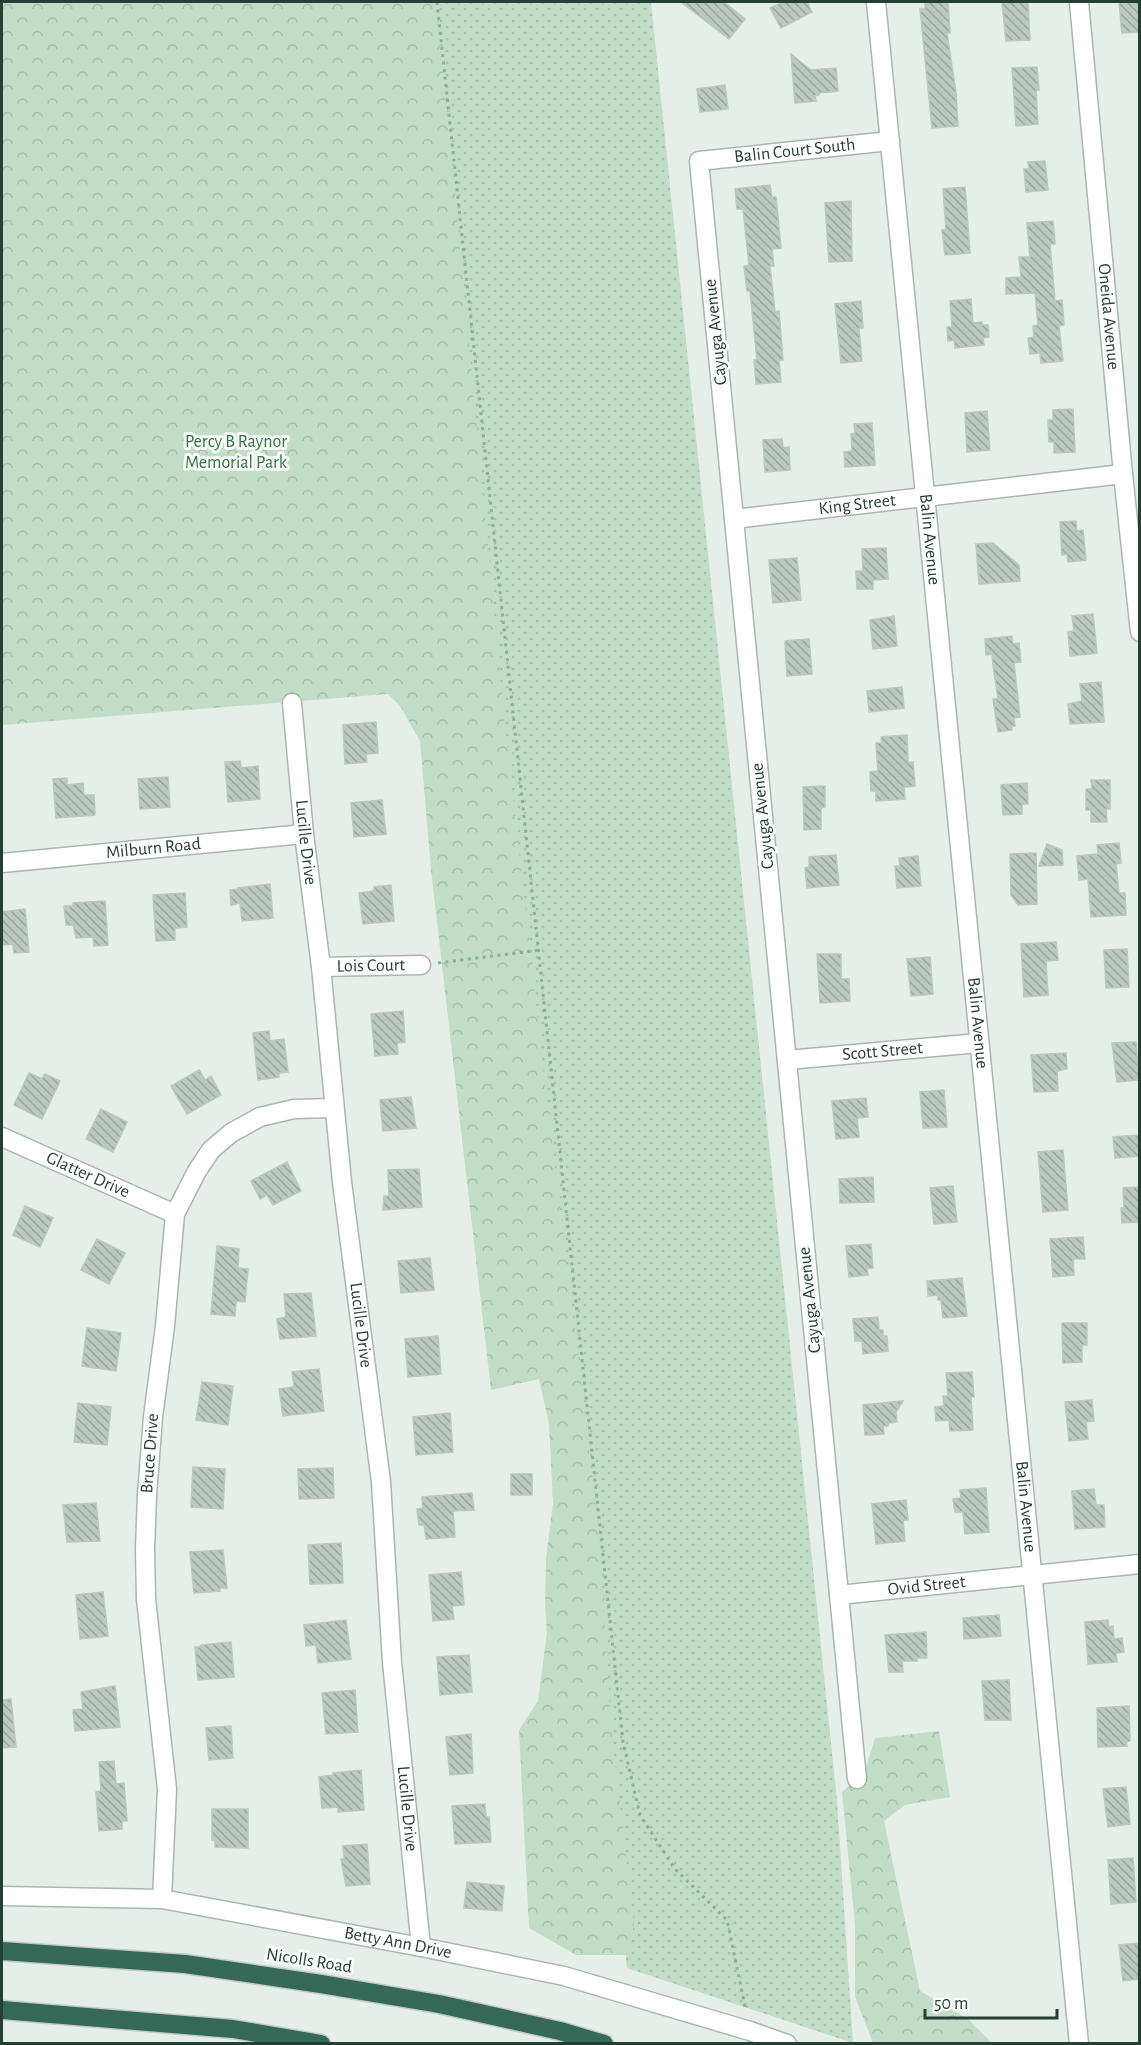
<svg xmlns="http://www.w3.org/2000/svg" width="1141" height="2045" viewBox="0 0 1141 2045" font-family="'Alegreya Sans',sans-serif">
<defs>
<pattern id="grass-dots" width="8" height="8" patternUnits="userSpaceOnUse" patternTransform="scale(1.5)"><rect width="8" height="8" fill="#c1ddc5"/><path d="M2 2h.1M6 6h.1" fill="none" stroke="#a6bfaa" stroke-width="1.8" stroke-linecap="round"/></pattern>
<pattern id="forest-crowns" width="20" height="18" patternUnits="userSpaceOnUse" patternTransform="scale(1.5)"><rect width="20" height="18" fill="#c1ddc5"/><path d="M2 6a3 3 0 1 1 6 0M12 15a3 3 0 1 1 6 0" fill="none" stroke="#a6bfaa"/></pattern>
<pattern id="building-back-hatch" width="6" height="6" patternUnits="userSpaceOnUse" patternTransform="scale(1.5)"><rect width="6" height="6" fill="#bcc9c2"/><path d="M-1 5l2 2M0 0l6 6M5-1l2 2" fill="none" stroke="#99a59e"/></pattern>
</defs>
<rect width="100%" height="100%" fill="#e6eeea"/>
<path fill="url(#grass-dots)" d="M432,2H651L837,1801L853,2043L627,1968Z"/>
<path fill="url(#forest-crowns)" d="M2,2H437L503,706L544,1075L599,1531L611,1726L634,1923L629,1955H576L529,1928L519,1730L538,1701L547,1632L545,1604L546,1558L553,1503L549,1424L539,1379L491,1390L431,870L420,741L400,706L388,694L2,725Z
M939,1731L950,1797L905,1805L884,1821L920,1991L968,2019L992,2043H873L855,1997V1925L842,1792L864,1773L875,1738Z"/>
<path fill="url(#building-back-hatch)" stroke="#b9c7c0" stroke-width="1.5" d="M681,2H724L745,19L729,39Z
M783,2H807L812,12L781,28L770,8Z
M925,2H948L950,33H947L956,93L958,126L932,128L920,9H925Z
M1002,2H1028L1030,40L1006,41Z
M1119,2H1140V32L1122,33Z
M791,54L811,70L836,68L838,91L819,93V95L815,96L816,101L795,103Z
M1037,67L1039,90H1036L1038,124L1016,126L1012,68Z
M725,85L728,109L700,112L697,89Z
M1045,161L1048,190L1026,192L1024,169H1029L1028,162Z
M770,185L772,197H776L781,248L772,249L774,266H770L775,312L779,311L783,360H779L781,382L756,384L754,360H757L750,291H747L744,266L749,265L743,209H737L735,189Z
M965,187L970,253L945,255L942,230H946L943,189Z
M851,201L852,261L829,262L825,203Z
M1053,221L1055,244H1050L1055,301L1062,300L1064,325L1059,326L1063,361L1041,363L1040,353L1030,354L1028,338L1034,337L1033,326L1038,325L1035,293L1006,294V278L1021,277L1019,257H1030L1027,223Z
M971,299L973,323L982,322V325H988L989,337L983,338L984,345L955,348L954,340L948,341L947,327H952L950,301Z
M861,301L863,328H859L862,361L841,363L835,304Z
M1073,409L1075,452L1054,453V442H1049L1048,420H1053V410Z
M987,411L990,450L967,452L965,413Z
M872,423L875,465L845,467L844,452L852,451L851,434L855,433L854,424Z
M782,439L783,448L789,447L790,470L765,472L763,440Z
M1076,521L1077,531L1083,530L1086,560L1068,562L1067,554L1062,555L1060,522Z
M993,543L1019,565L1020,581L979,584L976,544Z
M886,548L888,579L873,580V589H857L856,571H863L862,549Z
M797,558L801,600L773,603L769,560Z
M1093,614L1097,653L1070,656L1068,632L1074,631L1072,616Z
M894,616L897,646L873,649L870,620Z
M1012,636L1013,644L1019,643L1021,662L1014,663L1020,717L1014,718L1015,726H1011L1012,730L998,732L993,699H998L993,665L992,654L986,655L985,639Z
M809,639L812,674L787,676L785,641Z
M1101,682L1104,722L1070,724L1068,704L1082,701L1080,684Z
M902,687L904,708L869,712L867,691Z
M376,722L378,753L366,754L367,762L345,764L343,725Z
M907,735L908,763L913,762L915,786L904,787L905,799L876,801V791H871L870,772L878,771L876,743H882L881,737Z
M240,761L241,768L258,766L260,799L228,802L225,762Z
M168,777L170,807L140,809L138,779Z
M67,778V785L83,783L84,795H94L95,815L56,818L53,779Z
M1091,780H1110V809H1106L1107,822H1091V810H1086V789H1092Z
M1027,783L1028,804H1022V814L1003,815L1001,785Z
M825,786V807L821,808V829L804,830L803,787Z
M382,800L386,834L354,837L351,803Z
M1119,843L1121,863L1116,864L1119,893H1125L1126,915L1091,917L1088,879L1079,880L1077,856L1098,854L1097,845Z
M1047,844L1062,850L1063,865L1039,866Z
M1036,853L1037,904L1018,905L1011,895L1010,854Z
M836,855L839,885L807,888L805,868L809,867V857Z
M918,856L921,886L897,888L895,866H900L899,858Z
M270,884L273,918L242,921L240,903L231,905L230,890L238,889V888Z
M391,885L394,921L363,924L359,893L374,891V887Z
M185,893L187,927L175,928V940L156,941L153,895Z
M105,901L108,945L94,946L93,937L76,938L73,925H66L64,906H73V903Z
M25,909L29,952L14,953L13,944L2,945V912Z
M1056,942L1058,960L1046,961L1048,995L1024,997L1021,944Z
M1127,949L1129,987L1106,988L1104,950Z
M817,954H841V979H849L850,1001L820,1003Z
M930,957L933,994L911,996L907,959Z
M403,1011L405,1042L397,1043L398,1054L375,1056L371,1014Z
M269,1031L270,1041L284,1039L288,1072L279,1073V1077L258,1080L253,1033Z
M1136,1042L1139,1080L1117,1082L1112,1043Z
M1066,1053L1067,1069L1057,1071L1058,1091L1034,1092L1031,1055Z
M199,1070L205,1080L211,1076L221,1095L187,1114L171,1086Z
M29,1073L42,1079L45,1074L60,1081L42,1119L14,1105Z
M944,1090L947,1127L923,1128L920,1092Z
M411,1097L416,1128L383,1131L380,1100Z
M866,1098L868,1117L857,1118L859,1137L836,1139L832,1101Z
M101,1109L127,1122L113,1152L86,1139Z
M1140,1135V1156L1115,1158L1113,1137Z
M1063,1150L1068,1210L1043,1212L1038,1152Z
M287,1162L301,1191L273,1205L267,1195L260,1199L251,1181Z
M419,1169L422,1207L383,1210L384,1196H389L388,1170Z
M873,1177L874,1202L840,1203L839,1179Z
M953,1186L957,1222L934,1224L930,1188Z
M1140,1187V1222L1122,1223L1121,1208H1124L1123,1188Z
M25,1206L53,1218L40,1247L13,1235Z
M1083,1237L1085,1259H1073L1074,1275L1053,1277L1050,1239Z
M97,1239L125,1253L109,1284L81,1270Z
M871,1244L873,1268H867L868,1275L849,1277L846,1246Z
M217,1246L239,1249L238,1268L248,1269L245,1302L236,1301L235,1316L211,1314Z
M430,1258L434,1290L401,1293L398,1261Z
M962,1278L967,1316L943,1318L941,1300H938V1295L928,1296L927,1281Z
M311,1293L316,1336L280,1339L277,1319L286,1317L284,1294Z
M878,1317L879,1330H883V1336H887L888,1351L863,1354L862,1341H855L853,1319Z
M1062,1323H1087V1345H1082V1362L1063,1363Z
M87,1328L121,1333L116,1371L82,1366Z
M438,1336L441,1374L408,1377L405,1339Z
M319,1369L324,1411L283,1416L279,1389L294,1387L292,1372Z
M972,1372L974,1397H971L973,1430L950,1431L949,1420L936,1421L935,1407L944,1406L943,1396H948L946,1373Z
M202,1382L233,1386L228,1425L196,1420Z
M1092,1400L1094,1421L1086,1422L1088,1439L1069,1441L1065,1402Z
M903,1401L896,1412L897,1422L888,1423V1426H883L884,1434L865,1435L863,1405Z
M78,1403L111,1407L107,1445L74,1442Z
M450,1413L453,1452L416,1455L413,1417Z
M193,1467L225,1469L223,1509L191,1507Z
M333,1468L334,1498L299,1499L298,1469Z
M511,1474H532V1495H511Z
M986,1488L989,1532L965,1534L963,1512H955L953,1499L961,1498L960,1490Z
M1094,1489L1096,1505H1104L1105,1527L1075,1529L1072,1491Z
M472,1493L474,1510L453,1511L455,1537L426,1539L424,1525H419L417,1509L423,1508L422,1497Z
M906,1500L908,1520H903L905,1541L876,1544L872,1504Z
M96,1503L100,1541L67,1542L63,1505Z
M341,1543L343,1583L310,1584L308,1545Z
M223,1550L227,1588H220V1591L194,1593L190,1552Z
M461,1572L464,1605L452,1606L454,1619L433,1621L429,1575Z
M103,1592L108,1636L80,1639L76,1595Z
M999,1615L1001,1636L964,1639L963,1618Z
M346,1620L351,1659L318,1663L316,1645L306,1646L304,1625Z
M1108,1620L1109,1627L1113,1626L1114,1639L1122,1638L1124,1652L1116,1653L1117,1662L1088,1664L1085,1622Z
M926,1632L927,1658H917V1661H902L903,1672H889L885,1635Z
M231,1642L234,1677L198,1680L195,1647H200L201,1645Z
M469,1655L472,1692L440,1695L437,1657Z
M1009,1680L1011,1720H985L982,1681Z
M115,1686L120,1727L75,1731L73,1710L83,1709L81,1692Z
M355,1690L358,1732L326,1734L322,1693Z
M11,1699L16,1747L2,1748V1700Z
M1129,1706L1130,1741L1126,1742L1127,1746L1098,1747L1097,1708Z
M231,1726L233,1758L209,1760L206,1728Z
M471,1734L473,1773L450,1775L446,1737Z
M114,1761L116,1784L124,1783L127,1821H122V1829L99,1831L96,1792L101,1791L99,1762Z
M361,1770L364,1810L338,1812V1807L322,1808L319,1777L333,1775V1773Z
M1126,1787L1130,1824L1108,1827L1103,1789Z
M485,1804L486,1817H489L491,1842L455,1844L452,1806Z
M212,1809H248V1848L215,1847V1840H212Z
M367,1844L370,1884L346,1886L341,1859H344L343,1846Z
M1133,1858L1136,1902L1111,1904L1108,1860Z
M467,1882L504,1886L502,1911L464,1908Z
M1140,1943V1979L1123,1981L1119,1945Z"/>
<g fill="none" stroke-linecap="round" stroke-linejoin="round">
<defs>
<g id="street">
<path id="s1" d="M876,2L1079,2044"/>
<path id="s2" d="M1079,2L1123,474L1140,632"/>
<path id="s3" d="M734,519L1123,474"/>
<path id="s4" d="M292,703L304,834L321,967L342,1182L381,1482L392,1662L421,1947"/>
<path id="s5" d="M2,863L304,834"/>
<path id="s6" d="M321,967L421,965"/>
<path id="s7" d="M787,1060L979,1043"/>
<path id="s8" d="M2,1137L175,1214"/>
<path id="s9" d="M839,1595L1140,1564"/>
<path id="s10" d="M857,1779L699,161L890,141"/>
<path id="s11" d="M162,1899L167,1789L146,1599L145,1549L147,1495L153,1417L165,1326L175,1214L197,1171L211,1150L231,1133L260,1117L294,1109L333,1108"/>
</g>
<g id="secondary">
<path id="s12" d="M2,1896L162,1899L421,1947L564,1976L750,2031L787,2044"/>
</g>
<path id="highway" d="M2,1951L185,1964L321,1984L439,2004L560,2031L604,2044
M2,2010L233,2029L321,2044"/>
</defs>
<use href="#street" stroke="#a9b6b0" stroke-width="21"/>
<use href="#secondary" stroke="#a6b9b0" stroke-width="21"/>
<use href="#highway" stroke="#c2c9c6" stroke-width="21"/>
<path stroke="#89af9e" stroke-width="3" stroke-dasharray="3 4.5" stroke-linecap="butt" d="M437,2L623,1742L640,1815L675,1869L727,1920L746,2011
M438,963L540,950"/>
<use href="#street" stroke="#fff" stroke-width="18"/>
<use href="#secondary" stroke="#fff" stroke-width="18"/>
<use href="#highway" stroke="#346958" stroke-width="18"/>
</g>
<g text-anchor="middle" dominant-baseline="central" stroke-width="6" stroke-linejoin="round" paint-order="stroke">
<g font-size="18" fill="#263f35" stroke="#f7faf8">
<text stroke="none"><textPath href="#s10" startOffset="1722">Balin Court South</textPath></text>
<text stroke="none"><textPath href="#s2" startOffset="316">Oneida Avenue</textPath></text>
<text transform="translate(716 332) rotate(-96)">Cayuga Avenue</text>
<text stroke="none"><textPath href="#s3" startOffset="124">King Street</textPath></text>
<text stroke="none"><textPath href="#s1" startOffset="540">Balin Avenue</textPath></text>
<text transform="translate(763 816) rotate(-96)">Cayuga Avenue</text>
<text stroke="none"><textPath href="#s4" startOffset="140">Lucille Drive</textPath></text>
<text stroke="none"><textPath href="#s5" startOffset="152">Milburn Road</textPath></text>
<text stroke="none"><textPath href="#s6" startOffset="50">Lois Court</textPath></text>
<text stroke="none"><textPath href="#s1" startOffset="1026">Balin Avenue</textPath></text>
<text stroke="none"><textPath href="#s7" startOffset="96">Scott Street</textPath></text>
<text stroke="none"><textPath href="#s8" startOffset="94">Glatter Drive</textPath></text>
<text transform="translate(810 1300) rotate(-96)">Cayuga Avenue</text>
<text stroke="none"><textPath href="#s4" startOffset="626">Lucille Drive</textPath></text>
<text stroke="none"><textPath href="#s11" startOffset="447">Bruce Drive</textPath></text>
<text stroke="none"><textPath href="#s1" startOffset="1512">Balin Avenue</textPath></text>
<text stroke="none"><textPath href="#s9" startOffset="88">Ovid Street</textPath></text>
<text stroke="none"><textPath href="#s4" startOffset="1112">Lucille Drive</textPath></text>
<text stroke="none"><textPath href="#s12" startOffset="400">Betty Ann Drive</textPath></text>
<text transform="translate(309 1961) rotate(9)">Nicolls Road</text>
</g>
<g font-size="18" fill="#337344" stroke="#f7faf8">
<text x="236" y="442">Percy B Raynor<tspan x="236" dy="21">Memorial Park</tspan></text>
</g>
</g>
<rect width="1141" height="2045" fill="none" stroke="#263f35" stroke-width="6"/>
<path d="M925 2009v9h132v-9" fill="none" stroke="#263f35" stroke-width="3"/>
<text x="934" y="2009" font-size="18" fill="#263f35" stroke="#f7faf8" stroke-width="4.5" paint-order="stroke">50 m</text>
</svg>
